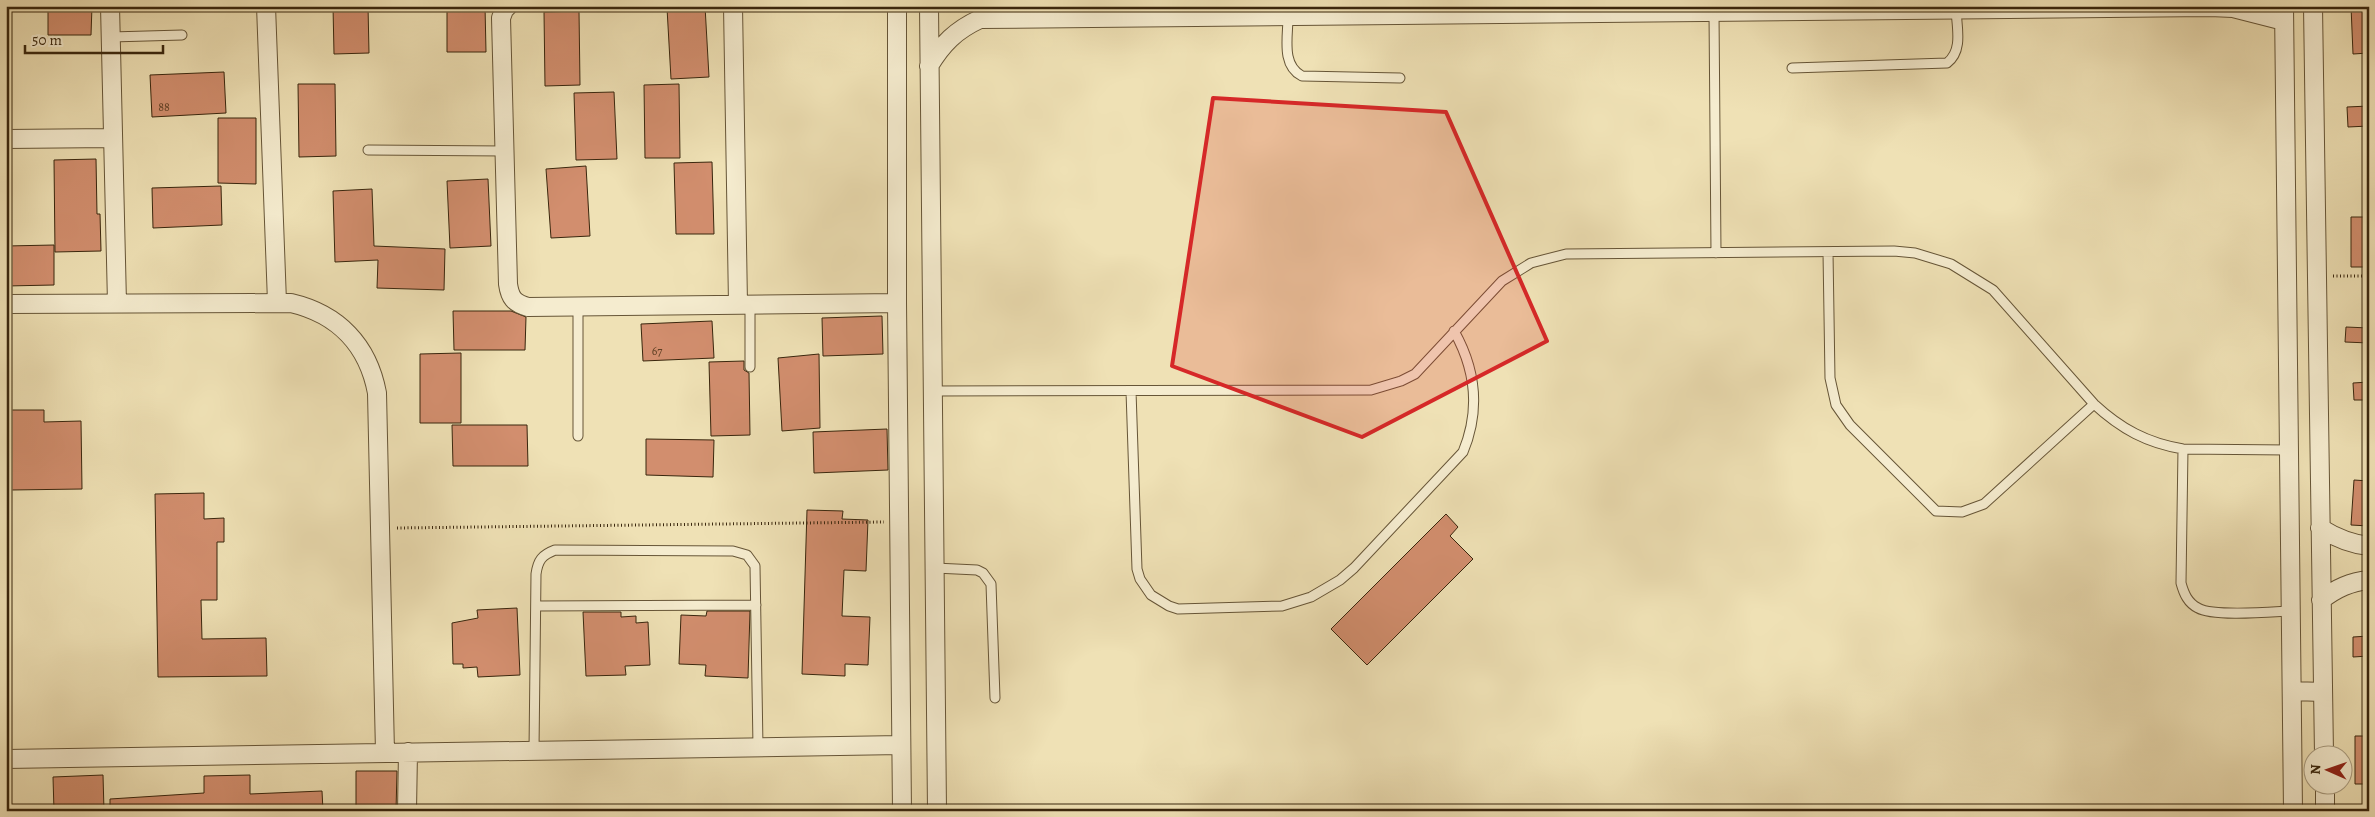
<svg xmlns="http://www.w3.org/2000/svg" width="2375" height="817" viewBox="0 0 2375 817" font-family="Alegreya,serif">
<rect width="100%" height="100%" fill="#efe1b5"/>
<filter id="stains"><feTurbulence type="fractalNoise" baseFrequency=".004" numOctaves="4"/><feColorMatrix values="0 0 0 0 .2 0 0 0 0 .09 0 0 0 0 .02 0 0 0 .5 -.17"/></filter>
<radialGradient id="worn" r=".72"><stop offset=".6" stop-color="#630" stop-opacity="0"/><stop offset="1" stop-color="#630" stop-opacity=".3"/></radialGradient>
<path fill="#d28e6e" stroke="#39260d" d="M48,6H92L91,35H48Z
M333,6H368L369,53L334,54Z
M447,6H485L486,52H447Z
M705,6L709,77L671,79L667,8Z
M2351,6H2369V53L2353,54Z
M579,11L580,85L545,86L544,12Z
M224,72L226,113L152,117L150,75Z
M298,84H335L336,156L299,157Z
M679,84L680,158H645L644,85Z
M614,92L617,159L576,160L574,93Z
M2369,106V126L2348,127L2347,107Z
M218,118H256V184L218,183Z
M96,159L97,214H100L101,251L55,252L54,160Z
M712,162L714,234H676L674,163Z
M586,166L590,236L551,238L546,169Z
M488,179L491,246L450,248L447,181Z
M221,186L222,225L153,228L152,188Z
M372,189L374,246L445,249L444,290L377,288L378,260L335,262L333,191Z
M2351,217H2369V267H2351Z
M54,245V285L6,286V246Z
M453,311H511L526,317L525,350H454Z
M882,316L883,354L823,356L822,318Z
M712,321L714,358L643,361L641,324Z
M2346,327L2369,328V343L2345,342Z
M461,353V423H420V354Z
M819,354L820,428L782,431L778,358Z
M744,361V370L749,373L750,435L711,436L709,362Z
M2369,382V400H2354L2353,383Z
M6,410H44V422L81,421L82,489L11,490V448H6Z
M452,425H527L528,466H453Z
M887,429L888,470L814,473L813,432Z
M646,439L714,440L713,477L646,475Z
M2354,480L2369,481V526L2351,525Z
M204,493V519L224,518V542H217V600H201L202,639L266,638L267,676L158,677L155,494Z
M807,510L843,511L842,519L868,520L866,571L844,570L842,616L870,617L868,665L845,664V676L802,674Z
M1446,514L1458,527L1450,536L1473,559L1367,665L1331,629Z
M517,608L520,675L478,677L477,667L463,668V664H453L452,623L478,618L477,610Z
M707,611H750L748,678L705,676L706,665L679,664L681,615L706,616Z
M583,612H621V617L636,616V623L648,622L650,665L625,666L626,675L586,676Z
M2369,636V656L2353,657V637Z
M2355,736H2369V784H2355Z
M356,771H397L396,811H356Z
M103,775L104,811H54L53,777Z
M250,775V794L322,791L323,811H110V799L204,793V776Z"/>
<g fill="none" stroke-linecap="round" stroke-linejoin="round">
<defs>
<path id="lane" d="M1714,13L1716,253
M1288,17C1288,37 1281,65 1302,76L1400,78
M111,37L182,35
M6,63V58
M1792,68L1947,63C1963,51 1957,28 1956,10
M368,150L505,151
M1828,252L1830,378L1836,405L1850,425L1936,511L1962,512L1984,504L2094,404
M750,304V367
M578,306V436
M933,391L1371,390L1401,381L1415,374L1502,281L1531,263L1566,254L1894,251L1915,253L1951,264L1993,290L2094,404C2121,429 2147,443 2183,449L2289,450
M1131,391L1137,569L1140,579L1151,595L1169,606L1178,609L1282,606L1311,597L1340,580L1354,568L1463,452C1480,411 1476,370 1454,331
M2183,449L2181,583C2184,594 2188,603 2198,608C2213,617 2270,612 2290,611
M935,568L977,570L983,573L991,584L995,698
M536,606L756,605
M534,750L536,574C538,560 542,555 555,550L733,551L747,555L755,566L758,747"/>
<path id="street" d="M110,6L117,303
M266,6L277,302
M508,6L504,10L501,18L508,284C510,298 514,303 528,307L897,303
M733,6L738,304
M897,6V303L902,811
M929,6L937,811
M2284,6L2293,811
M2313,6L2324,754
M929,66C942,44 956,30 980,19L2210,7L2233,8L2284,21
M6,139L112,138
M6,304L291,303C338,314 368,345 377,393L385,752
M2320,528C2336,538 2350,544 2369,546
M2321,600C2337,588 2350,582 2369,580
M2292,691L2323,692
M6,759L901,745
M2325,784V811
M407,811L408,752"/>
</defs>
<use href="#lane" stroke="#665537" stroke-width="11"/>
<use href="#street" stroke="#665537" stroke-width="20"/>
<path stroke="#39260d" stroke-width="3" stroke-dasharray="1 2.5" stroke-linecap="butt" d="M2333,276H2369
M397,528L884,522"/>
<use href="#lane" stroke="#f5eccf" stroke-width="9"/>
<use href="#street" stroke="#f5eccf" stroke-width="18"/>
</g>
<path fill="#d62828" fill-opacity="0.2" stroke="#d62828" stroke-width="4" stroke-linejoin="round" d="M1213,98L1446,112L1547,341L1362,437L1172,366Z"/>
<g text-anchor="middle" dominant-baseline="central" stroke-width="4.5" stroke-linejoin="round" paint-order="stroke">
<g font-size="12" fill="#5f4025">
<text x="164" y="107">88</text>
<text x="657" y="351">67</text>
</g>
</g>
<rect width="2375" height="817" fill="none" stroke="#efe1b5" stroke-width="25"/>
<rect x="8" y="8" width="2360" height="802" fill="none" stroke="#39260d" stroke-width="2.5"/>
<rect x="12" y="12" width="2350" height="792" fill="none" stroke="#39260d"/>
<g transform="translate(2328 770) rotate(272)"><circle r="24" fill="#f5eccf" stroke="#aa9d81"/>
<path d="M0-4L9 19L0 12L-9 19Z" fill="#8f2418"/>
<text y="-8" font-size="14" font-weight="bold" text-anchor="middle" fill="#39260d">N</text>
</g>
<path d="M25 45v8h138v-8" fill="none" stroke="#39260d" stroke-width="2.5"/>
<text x="32" y="45" font-size="15" fill="#39260d" stroke="#f5eccf" stroke-width="4" paint-order="stroke">50 m</text>
<rect width="100%" height="100%" filter="url(#stains)"/>
<rect width="100%" height="100%" fill="url(#worn)"/>
</svg>
